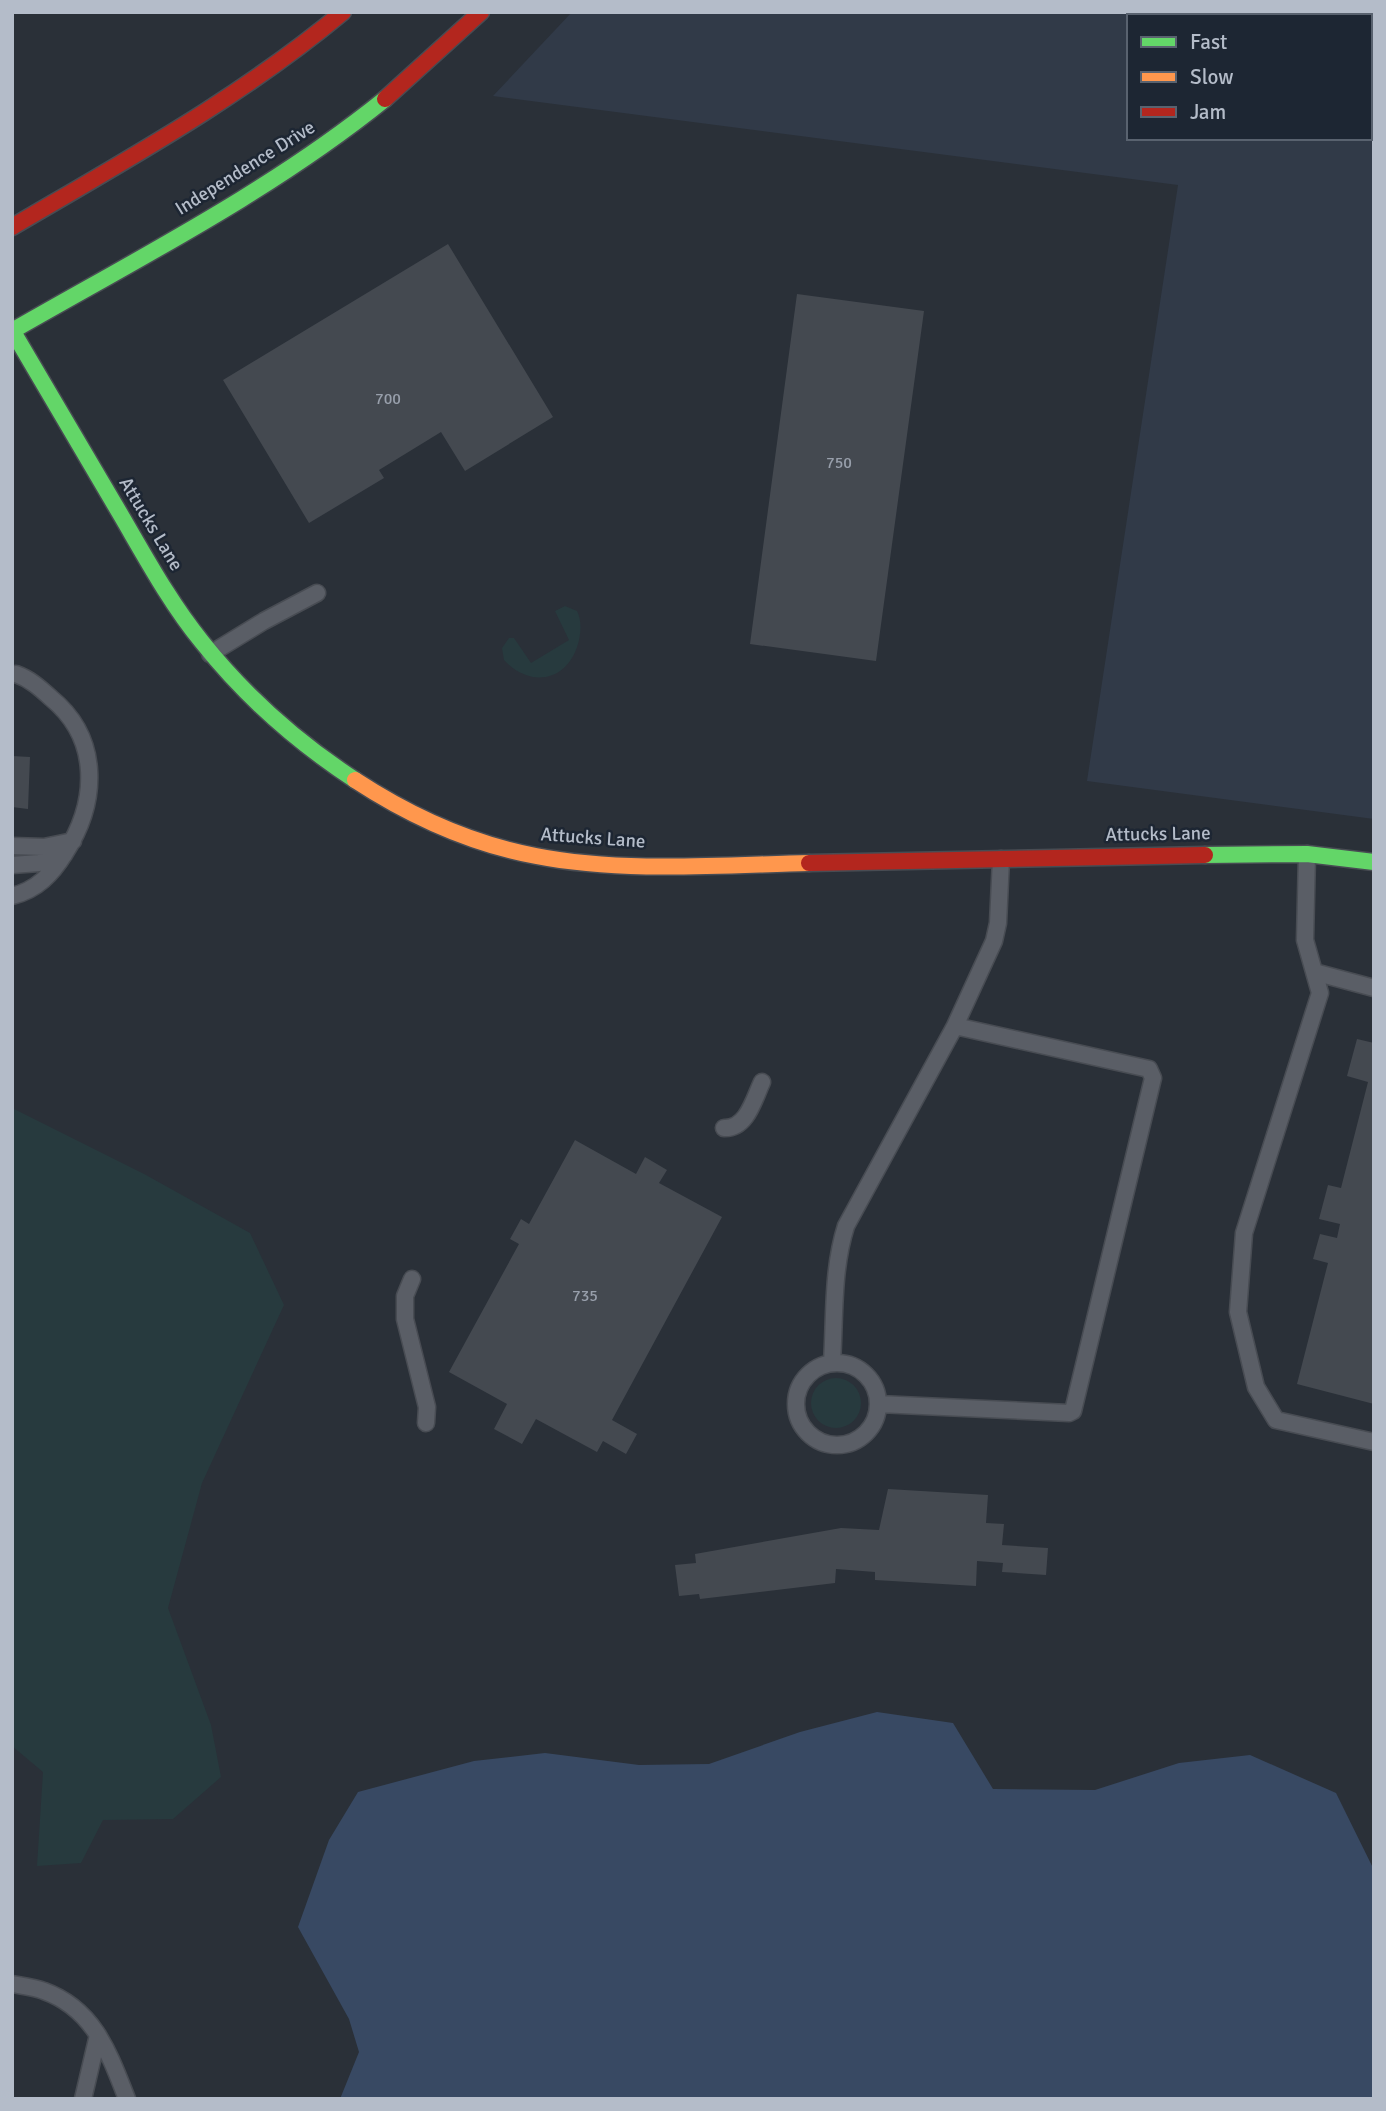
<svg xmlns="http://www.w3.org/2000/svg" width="1386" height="2111" viewBox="0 0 1386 2111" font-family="Signika,sans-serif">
<rect width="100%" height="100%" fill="#2a3038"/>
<path fill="#313a48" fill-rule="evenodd" d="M572,12H1374V819L1087,781L1178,185L493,96ZM1129,16H1370V138H1129Z"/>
<path fill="#273a3e" d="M565,606L577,611C582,621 581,633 578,644C567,682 530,688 504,660L502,648L509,638H514L531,663L569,640L555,611Z
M12,1108L146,1175L250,1233L284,1305L202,1483L168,1608L211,1725L221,1777L173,1819L103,1820L81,1863L37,1866L43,1772L12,1746Z
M811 1403a25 25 0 1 1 50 0a25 25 0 1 1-50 0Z"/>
<path fill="#384963" d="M877,1712L953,1723L993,1789L1095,1790L1179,1763L1250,1755L1336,1793L1374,1870V2099H340L359,2052L349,2019L298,1927L329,1840L358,1792L474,1761L545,1753L639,1765L709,1764L800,1732Z"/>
<path fill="#444950" d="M448,244L553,417L465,471L441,432L379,470L384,478L309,523L223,380Z
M797,294L924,311L876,661L750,644Z
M12,756L30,757L28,809L12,807Z
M1357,1039L1374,1043V1404L1297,1384L1328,1263L1313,1259L1320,1234L1337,1238L1340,1224L1319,1219L1328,1185L1341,1188L1368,1082L1347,1076Z
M575,1140L636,1174L645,1157L667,1170L659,1183L722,1217L612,1420L637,1434L626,1454L603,1441L597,1452L536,1419L522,1444L494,1429L507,1404L449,1372L519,1244L510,1239L521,1219L529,1224Z
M888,1489L988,1495L986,1523L1004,1524L1002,1545L1048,1548L1046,1575L1002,1572L1003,1563L977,1561L976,1586L875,1580V1572L836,1569L835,1583L700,1599L699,1594L679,1596L675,1565L696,1563L695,1554L841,1528L879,1530Z"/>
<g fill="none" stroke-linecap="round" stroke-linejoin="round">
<defs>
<path id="lane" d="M210,654L264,621L317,593
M12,846L44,847L73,841
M1307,854L1305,940L1320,993L1244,1233L1238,1312L1256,1387L1276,1420L1374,1442
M12,865L39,863L64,855
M12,896C37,890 52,874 65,853C98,802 101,739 51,698C40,688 30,679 16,674
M1314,972L1374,988
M955,1026L994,941L998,923L1001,859
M724,1128C747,1129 754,1099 762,1082
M412,1279L405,1296V1319L427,1407L426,1423
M832,1362C835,1317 832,1270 846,1226L955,1026L1149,1069L1153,1078L1073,1411L1069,1413L879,1404
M796 1404a41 41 0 1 1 82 0a41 41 0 1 1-82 0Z
M12,1984C23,1986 34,1987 44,1991C94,2009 109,2053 127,2099
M83,2099L98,2035"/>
<path id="fast" d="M12,330C49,392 85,455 122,517C147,560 171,604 202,642C245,696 297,742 355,780
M12,331C139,258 271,191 385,99
M1205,855L1307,854L1374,862"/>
<path id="slow" d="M355,780C410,816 472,844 536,856C622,873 722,865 809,863"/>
<path id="jam" d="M385,99L481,12
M12,227C126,160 241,97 343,12
M809,863L1205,855"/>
</defs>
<use href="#lane" stroke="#484c53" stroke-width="19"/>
<use href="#fast" stroke="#484c53" stroke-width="19"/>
<use href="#slow" stroke="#484c53" stroke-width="19"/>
<use href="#jam" stroke="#484c53" stroke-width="19"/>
<use href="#lane" stroke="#5a5e66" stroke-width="16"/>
<use href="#fast" stroke="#63d668" stroke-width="16"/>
<use href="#slow" stroke="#ff974d" stroke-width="16"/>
<use href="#jam" stroke="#b3261e" stroke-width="16"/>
</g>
<g text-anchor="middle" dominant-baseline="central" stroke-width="5" stroke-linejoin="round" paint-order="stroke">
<g font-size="16" fill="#989fab">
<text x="388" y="399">700</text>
<text x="839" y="463">750</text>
<text x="585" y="1296">735</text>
</g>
<g font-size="19" fill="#b4bcc9" stroke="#1d2633">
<text transform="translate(245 168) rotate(-32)">Independence Drive</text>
<text transform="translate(151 524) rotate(59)">Attucks Lane</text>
<text transform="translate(1158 834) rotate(-1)">Attucks Lane</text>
<text transform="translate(593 838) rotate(4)">Attucks Lane</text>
</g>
</g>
<rect width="1386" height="2111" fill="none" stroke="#b4bcc9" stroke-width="28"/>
<rect x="1127" y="14" width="245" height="126" fill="#1d2633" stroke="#59626f" stroke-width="2"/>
<rect x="1141" y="37" width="35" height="10" fill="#63d668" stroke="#59626f" stroke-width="2"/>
<text x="1190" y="49" font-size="21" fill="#b4bcc9">Fast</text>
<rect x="1141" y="72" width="35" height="10" fill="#ff974d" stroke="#59626f" stroke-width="2"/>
<text x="1190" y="84" font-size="21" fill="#b4bcc9">Slow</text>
<rect x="1141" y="107" width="35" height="10" fill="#b3261e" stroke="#59626f" stroke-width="2"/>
<text x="1190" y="119" font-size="21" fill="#b4bcc9">Jam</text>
</svg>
